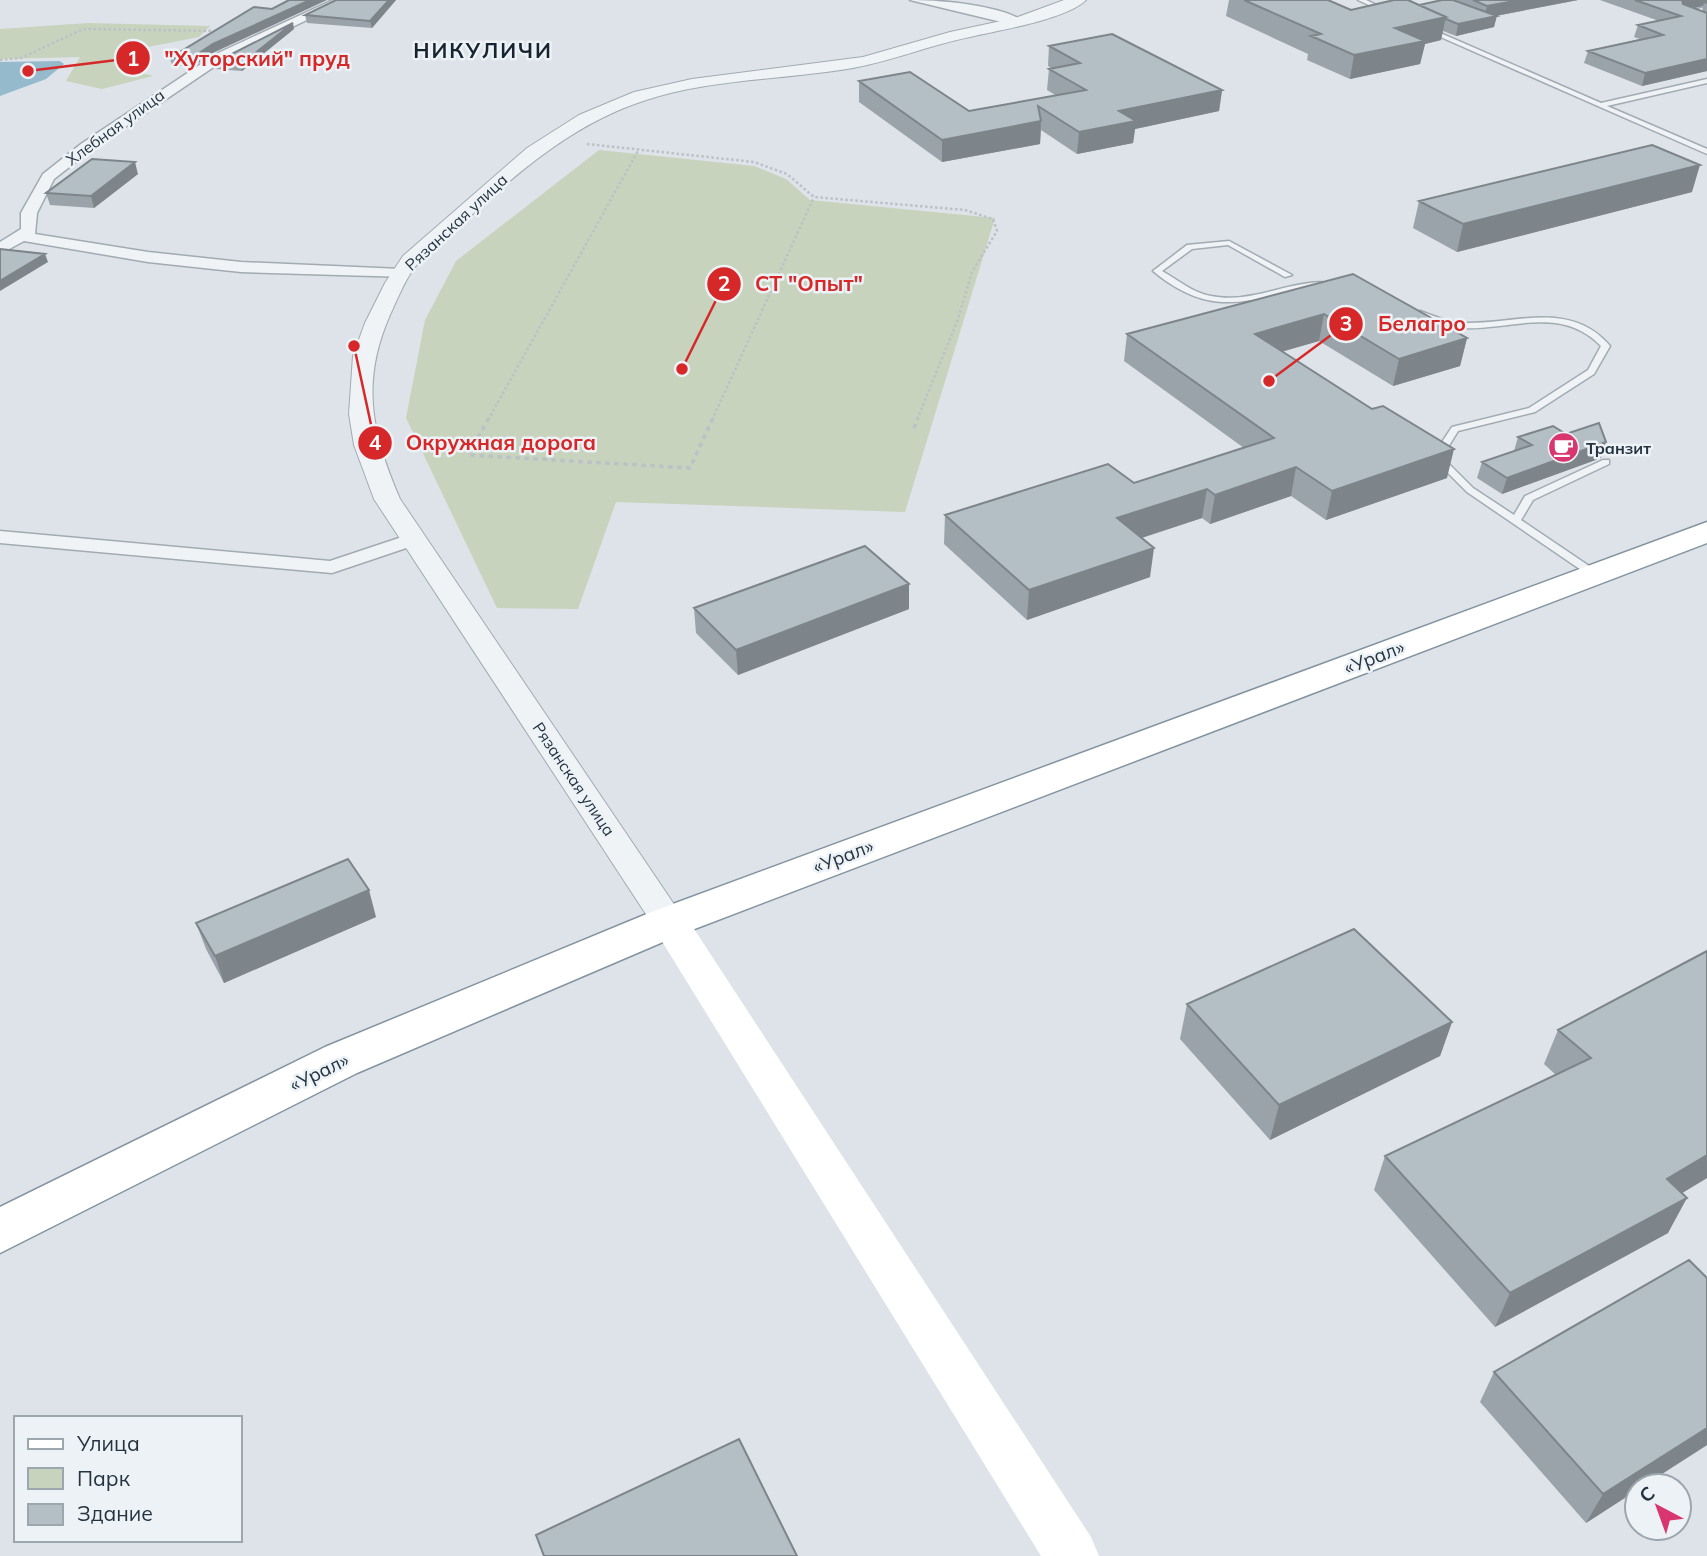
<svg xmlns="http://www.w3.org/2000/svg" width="1707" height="1556" viewBox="0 0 1707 1556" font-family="Mulish,sans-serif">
<rect width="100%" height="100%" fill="#dde3e8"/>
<path fill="#c7d3bd" d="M88,23L210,26L199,37L122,52V68L153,76L102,89L66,81L80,57L0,59V29Z
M599,150L754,166L786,179L810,200L995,218L905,512L616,502L578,609L497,608L406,418L425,320L456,261Z"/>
<path fill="#94bacc" d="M60,61L64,64L46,79L0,96V62Z"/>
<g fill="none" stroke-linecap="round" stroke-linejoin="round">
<defs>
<path id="service" d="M1358,0H1366L1389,11L1384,12Z
M1707,7V11L1690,14L1707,20V24L1680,13Z
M1427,29H1431L1601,103L1707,79V83L1607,106L1707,149V154L1427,31Z
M1229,241L1292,275L1285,277L1228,245L1192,249L1162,271C1178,280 1193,293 1211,296C1225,299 1240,298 1254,295C1273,292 1318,276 1334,285L1330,287C1256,291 1221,327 1153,271L1187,245Z
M1420,311C1434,316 1446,322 1462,323C1514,325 1570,299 1610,346L1594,374L1535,412L1458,431L1442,457L1473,488L1514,515L1525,496L1603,460H1609V464L1533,500L1521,520L1598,572L1599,574L1598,576H1590L1467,492L1432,457L1452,427L1529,408L1588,370L1601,346C1560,304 1510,331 1459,328C1444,327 1431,322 1417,316V312Z"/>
<path id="minor" d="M333,0H348L224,60L91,150L54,179L37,213L35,234L148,252L241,262L401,269L407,271V277L241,272L148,262L24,241L0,254V242L21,229V213L43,174L81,144L216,54Z
M910,0C938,0 1003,5 1024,22L1018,26Z
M0,531L330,561L414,533L424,539L421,543L332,573L0,543Z"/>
<path id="tertiary" d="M1064,0H1086C1067,19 997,31 970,37C929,45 890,62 847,69C780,80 708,79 643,101C565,127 508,181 449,236C437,246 424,256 414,268C404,282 397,300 390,315C360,383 372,434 400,499L686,922L681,931L669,934L657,931L374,499L354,445L349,414L353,356L365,323L385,283L403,256L527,148L579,115L634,92L692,79L863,57L950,32L1015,18Z"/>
<path id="trunk" d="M1707,522V543L684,933L357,1073L0,1253V1207L325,1047L654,911Z"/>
</defs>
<use href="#service" stroke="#a2abb2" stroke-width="3"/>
<use href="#minor" stroke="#a2abb2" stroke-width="3"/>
<use href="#tertiary" stroke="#a2abb2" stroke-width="2"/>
<use href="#trunk" stroke="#8394a0" stroke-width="3"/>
<path stroke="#bbc1c7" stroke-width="2.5" stroke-dasharray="2.5 2.5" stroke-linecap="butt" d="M0,60L21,58L83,29L220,31
M587,144L754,162L787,174L814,197L965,210L993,219L997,231L972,272L958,319L917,420
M488,420L639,149
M712,420L814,197"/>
<path stroke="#bbc1c7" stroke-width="3.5" stroke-dasharray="4.5 4.5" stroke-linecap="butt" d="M489,418L468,455L690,468L713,418
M914,428L918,418"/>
<use href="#service" fill="#f0f3f6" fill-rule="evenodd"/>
<use href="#minor" fill="#f0f3f6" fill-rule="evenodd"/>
<use href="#tertiary" fill="#f0f3f6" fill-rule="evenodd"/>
<path fill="#fff" fill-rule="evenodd" d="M669,908L683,912L1091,1537L1099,1556H1041L650,922L655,912Z"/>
<use href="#trunk" fill="#fff" fill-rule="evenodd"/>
</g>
<path fill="#9aa3a9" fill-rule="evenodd" d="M336,0H396L372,28L307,23L305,15Z
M1229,0H1328L1351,10L1419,5L1442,0H1578L1496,16L1494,27L1456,36L1443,31L1441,40L1425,44L1420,64L1350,79L1307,60L1308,54L1226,16Z
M1600,0H1707V71L1642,86L1584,63L1588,51L1640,39L1634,37L1638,25L1659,21ZM1703,6L1702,11L1694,8Z
M294,29L242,71L216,69L214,63Z
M1049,46L1222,90L1219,111L1135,129L1133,143L1077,154L1041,130L1040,144L942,162L859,102V81L969,111L1057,96L1047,90L1049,69L1051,68L1048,66Z
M215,52L192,67L172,65L170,58Z
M138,174L94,208L50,205L46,193Z
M1692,192L1457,252L1413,228L1419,201Z
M1353,274L1467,338L1460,366L1393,386L1319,341L1282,351L1447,478L1326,520L1291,496L1210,524L1202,518L1142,538L1150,577L1027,620L944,544L945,515L1134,483L1244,448L1124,361L1127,334Z
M1518,437L1601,458L1502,494L1477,478L1482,462L1514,451Z
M909,584V609L738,675L696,633L694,608Z
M376,917L224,983L206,949L196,923Z
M1707,951V1178L1682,1193L1668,1233L1495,1327L1374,1190L1385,1156L1556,1075L1544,1064L1558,1030Z
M1187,1004L1452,1022L1440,1056L1270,1140L1180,1039Z
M1494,1372L1707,1445L1586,1523L1480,1402Z"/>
<path fill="#7d858a" d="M310,0H327L215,52L192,67L190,59L213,44Z
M389,0H396L372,28L370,21Z
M1520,0H1578L1484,18L1487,6Z
M1681,0H1707V4L1704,3L1703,6L1678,12Z
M1497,16L1494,27L1456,36L1458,24Z
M1446,17L1441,40L1425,44L1420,64L1350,79L1354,55L1395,28Z
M293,23L294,29L242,71L240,65Z
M1707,59V71L1642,86L1645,73Z
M1222,90L1219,111L1135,129L1133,143L1077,154L1079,132L1119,111Z
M1041,121L1040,144L942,162V140Z
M135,162L138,174L94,208L91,196Z
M1700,165L1692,192L1457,252L1463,224Z
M45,254L48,262L0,291V281Z
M1324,314L1319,341L1250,361L1255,334Z
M1467,338L1460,366L1393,386L1399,359Z
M1606,442L1601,458L1502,494L1507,478Z
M1454,449L1447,478L1326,520L1332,491Z
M1296,467L1291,496L1210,524L1215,495Z
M1207,489L1202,518L1113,547L1117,518Z
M1154,548L1150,577L1027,620L1029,590Z
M909,584V609L738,675L736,650Z
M369,890L376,917L224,983L215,956Z
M1452,1022L1440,1056L1270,1140L1279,1105Z
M1707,1155V1178L1649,1213L1667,1179Z
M1687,1198L1668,1233L1495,1327L1510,1293Z
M1707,1428V1445L1643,1486H1637V1490L1586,1523L1603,1494Z"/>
<path fill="#b3bec5" stroke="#7d858a" stroke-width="2" d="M289,0H310L213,44L190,59L170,58L254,7L272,9Z
M336,0H389L370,21L305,15Z
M1244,0H1328L1351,10L1394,0H1408L1446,17L1395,28L1425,41L1354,55L1311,36L1321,34Z
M1442,0H1453L1497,16L1458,24L1446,19V17L1419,5Z
M1473,0H1520L1487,6Z
M1635,0H1682L1683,4L1707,13V59L1645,73L1588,51L1663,35L1638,25L1681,16Z
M293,23L240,65L214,63Z
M1112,34L1222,90L1119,111L1136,121L1079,132L1038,106L1041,121L942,140L859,81L910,72L969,111L1086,90L1049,69L1080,63L1049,46Z
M1652,145L1700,165L1463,224L1419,201Z
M92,159L135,162L91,196L46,193Z
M0,249L45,254L0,281Z
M1353,274L1467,338L1399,359L1324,314L1255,334L1372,409L1383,406L1454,449L1332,491L1296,467L1215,495L1207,489L1117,518L1154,548L1029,590L945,515L1108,464L1134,483L1274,438L1127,334Z
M1599,423L1606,442L1507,478L1482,462L1532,445L1518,437L1553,426L1566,434Z
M865,546L909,584L736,650L694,608Z
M348,859L369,890L215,956L196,923Z
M1354,929L1452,1022L1279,1105L1187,1004Z
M1707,951V1155L1667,1179L1687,1198L1510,1293L1385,1156L1591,1058L1558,1030Z
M1689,1260L1707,1278V1428L1603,1494L1494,1372Z
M739,1439L797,1556H544L536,1535Z"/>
<defs>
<symbol id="cafe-disc" viewBox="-11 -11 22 22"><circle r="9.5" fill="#d9366f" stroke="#ecf2f6"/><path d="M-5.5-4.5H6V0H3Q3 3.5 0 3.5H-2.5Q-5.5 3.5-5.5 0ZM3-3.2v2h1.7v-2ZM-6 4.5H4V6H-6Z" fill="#fff"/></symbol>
</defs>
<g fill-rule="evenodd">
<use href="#cafe-disc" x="1546" y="430" width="35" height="35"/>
</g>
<g text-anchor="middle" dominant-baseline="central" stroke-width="5" stroke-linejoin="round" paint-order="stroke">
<g font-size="16" fill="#253440" stroke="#ecf2f6">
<text transform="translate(115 127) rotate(-36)">Хлебная улица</text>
<text transform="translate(456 222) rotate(-43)">Рязанская улица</text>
<text transform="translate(574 779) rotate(56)">Рязанская улица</text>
</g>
<g font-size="16" font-weight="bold" fill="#253440" stroke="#ecf2f6" text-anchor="start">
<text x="1586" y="448">Транзит</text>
</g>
<g font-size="19" fill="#253440" stroke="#ecf2f6">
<text transform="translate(1374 657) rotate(-21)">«Урал»</text>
<text transform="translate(843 856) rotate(-21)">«Урал»</text>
<text transform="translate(319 1072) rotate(-26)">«Урал»</text>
</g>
<g font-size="21" font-weight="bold" letter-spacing="2" fill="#172530" stroke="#ecf2f6">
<text x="483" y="50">НИКУЛИЧИ</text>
</g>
</g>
<path fill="none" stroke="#d62828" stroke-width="2.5" d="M28 71L133 58M682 369L724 284M1269 381L1346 324M354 346L375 443"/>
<g fill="#d62828" stroke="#ecf2f6" stroke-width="2.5">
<circle cx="28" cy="71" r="7"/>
<circle cx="682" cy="369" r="7"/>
<circle cx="1269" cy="381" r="7"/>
<circle cx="354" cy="346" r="7"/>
<circle cx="133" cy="58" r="18"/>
<circle cx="724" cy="284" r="18"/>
<circle cx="1346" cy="324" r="18"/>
<circle cx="375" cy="443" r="18"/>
</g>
<g font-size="21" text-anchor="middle" font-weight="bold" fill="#fff">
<text x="133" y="66">1</text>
<text x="724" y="291">2</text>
<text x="1346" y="331">3</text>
<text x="375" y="450">4</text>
</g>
<g font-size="21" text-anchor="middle" font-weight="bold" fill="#d62828" stroke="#ecf2f6" stroke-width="5" stroke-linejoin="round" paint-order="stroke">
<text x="257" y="66">"Хуторский" пруд</text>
<text x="809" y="291">СТ "Опыт"</text>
<text x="1422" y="331">Белагро</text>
<text x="501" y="450">Окружная дорога</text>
</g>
<rect x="14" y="1416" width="228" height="126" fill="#ecf2f6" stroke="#9ca6ad" stroke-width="2"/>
<rect x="28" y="1439" width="35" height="10" fill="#ffffff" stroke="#9ca6ad" stroke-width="2"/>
<text x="77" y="1451" font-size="21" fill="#253440">Улица</text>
<rect x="28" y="1468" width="35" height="21" fill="#c7d3bd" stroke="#9ca6ad" stroke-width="2"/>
<text x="77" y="1486" font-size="21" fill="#253440">Парк</text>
<rect x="28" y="1504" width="35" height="21" fill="#b3bec5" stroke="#9ca6ad" stroke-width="2"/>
<text x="77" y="1521" font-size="21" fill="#253440">Здание</text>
<g transform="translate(1658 1507) rotate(319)"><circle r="33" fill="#ecf2f6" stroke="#9ca6ad" stroke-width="2"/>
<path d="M0-5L12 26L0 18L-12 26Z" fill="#d9366f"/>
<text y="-10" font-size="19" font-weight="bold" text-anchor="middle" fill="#253440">С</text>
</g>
</svg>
